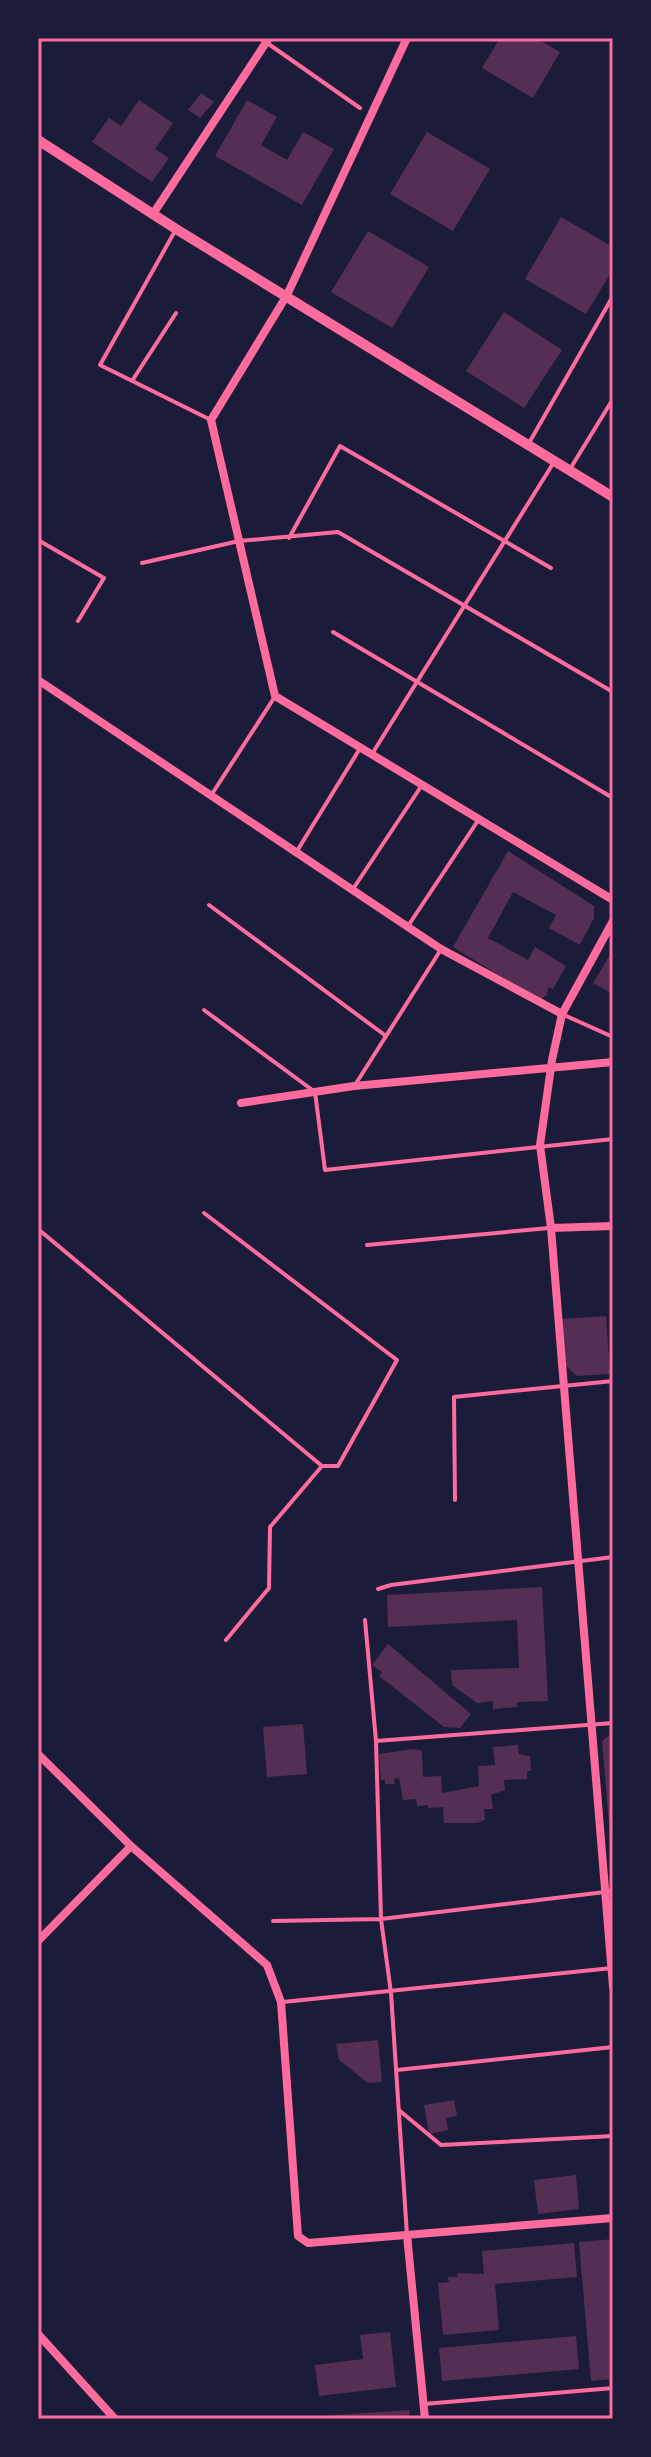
<svg xmlns="http://www.w3.org/2000/svg" width="651" height="2457" viewBox="0 0 651 2457" font-family="Lato,sans-serif">
<rect width="100%" height="100%" fill="#1b1b3a"/>
<path fill="#542f53" d="M500,38H536L560,52L533,98L482,68Z
M201,93L214,102L200,118L188,110Z
M139,100L173,123L155,149L169,158L152,182L92,142L109,118L121,126Z
M247,100L277,117L261,145L287,160L303,132L334,149L302,205L215,156Z
M427,132L490,169L453,231L390,194Z
M561,217L613,247V269L586,314L525,279Z
M368,231L429,267L392,328L331,292Z
M504,312L562,350L524,408L466,371Z
M508,851L594,906V918L580,945L549,928L556,915L513,892L488,938L528,960L535,947L566,966L553,989L548,987L547,995L539,1000L453,947Z
M613,950V994L593,983Z
M606,1316L610,1374L577,1376L564,1364L561,1319Z
M542,1587L548,1701L517,1702V1707L493,1709V1701L477,1703L452,1685L451,1670L519,1668L517,1620L388,1627L387,1595Z
M388,1644L471,1714L460,1728L444,1727L379,1676L382,1672L372,1665Z
M303,1724L307,1774L267,1777L263,1727Z
M613,1732V1836H610L602,1741Z
M518,1745L519,1754L530,1756L531,1771H527V1779L504,1780L505,1790L491,1795L493,1809H484L485,1820L477,1823H444L443,1807L428,1808V1805L417,1806L416,1799L403,1800L399,1778L394,1779L395,1784H385V1780H381L379,1754L413,1749L422,1751L423,1777L441,1776L442,1793L479,1786L478,1766L495,1765L493,1747Z
M378,2040L382,2082L368,2083L339,2060L336,2044Z
M454,2100L457,2116L446,2118L448,2130L429,2134L424,2105Z
M576,2175L579,2209L538,2214L534,2180Z
M613,2239V2379L591,2381L579,2242Z
M574,2243L577,2277L495,2284L499,2330L443,2335L438,2283L449,2282L448,2277H458L457,2273L484,2274L482,2251Z
M390,2332L396,2387L319,2396L315,2365L363,2359L360,2335Z
M576,2336L579,2369L442,2381L439,2348Z
M409,2410L410,2419H322V2416Z"/>
<g fill="none" stroke-linecap="round" stroke-linejoin="round">
<path stroke="#ff6b9d" stroke-width="4" d="M260,38L360,108
M175,231L100,365L211,420
M132,381L176,313
M529,443L613,296
M570,469L613,399
M289,538L340,446L551,568
M38,540L104,578L78,621
M142,563L239,541L338,532L613,692
M333,632L613,798
M372,754L554,462
M212,794L274,698
M297,851L359,750
M353,889L422,785
M209,905L386,1036
M408,926L479,819
M204,1010L315,1092L325,1170L613,1139
M564,1015L613,1037
M355,1085L440,951
M204,1213L397,1360L338,1466H322L270,1527L269,1588L226,1640
M38,1229L322,1466
M367,1245L549,1228
M455,1500L454,1397L613,1381
M378,1589L391,1585L613,1557
M365,1620L376,1741L381,1919L391,1993L407,2235
M376,1741L613,1723
M273,1921L381,1919L613,1891
M283,2002L612,1968
M397,2070L613,2047
M400,2111L441,2145L613,2136
M424,2404L613,2388"/>
<path stroke="#ff6b9d" stroke-width="8" d="M407,38L287,295L211,420L269,670L275,696L613,900
M153,214L269,38
M38,680L441,949L562,1014
M613,921L562,1014L552,1060L540,1145L551,1228L613,1987
M241,1103L354,1086L613,1062
M551,1228L613,1226
M38,1754L131,1846L38,1941
M131,1846L267,1965L281,2002L298,2236L308,2243L613,2218
M407,2235L425,2419
M38,2334L115,2419"/>
<path stroke="#ff6b9d" stroke-width="10" d="M38,140L176,229L613,497"/>
</g>
<rect width="651" height="2457" fill="none" stroke="#1b1b3a" stroke-width="80"/>
<rect x="40" y="40" width="571" height="2377" fill="none" stroke="#ff6b9d" stroke-width="3"/>
</svg>
